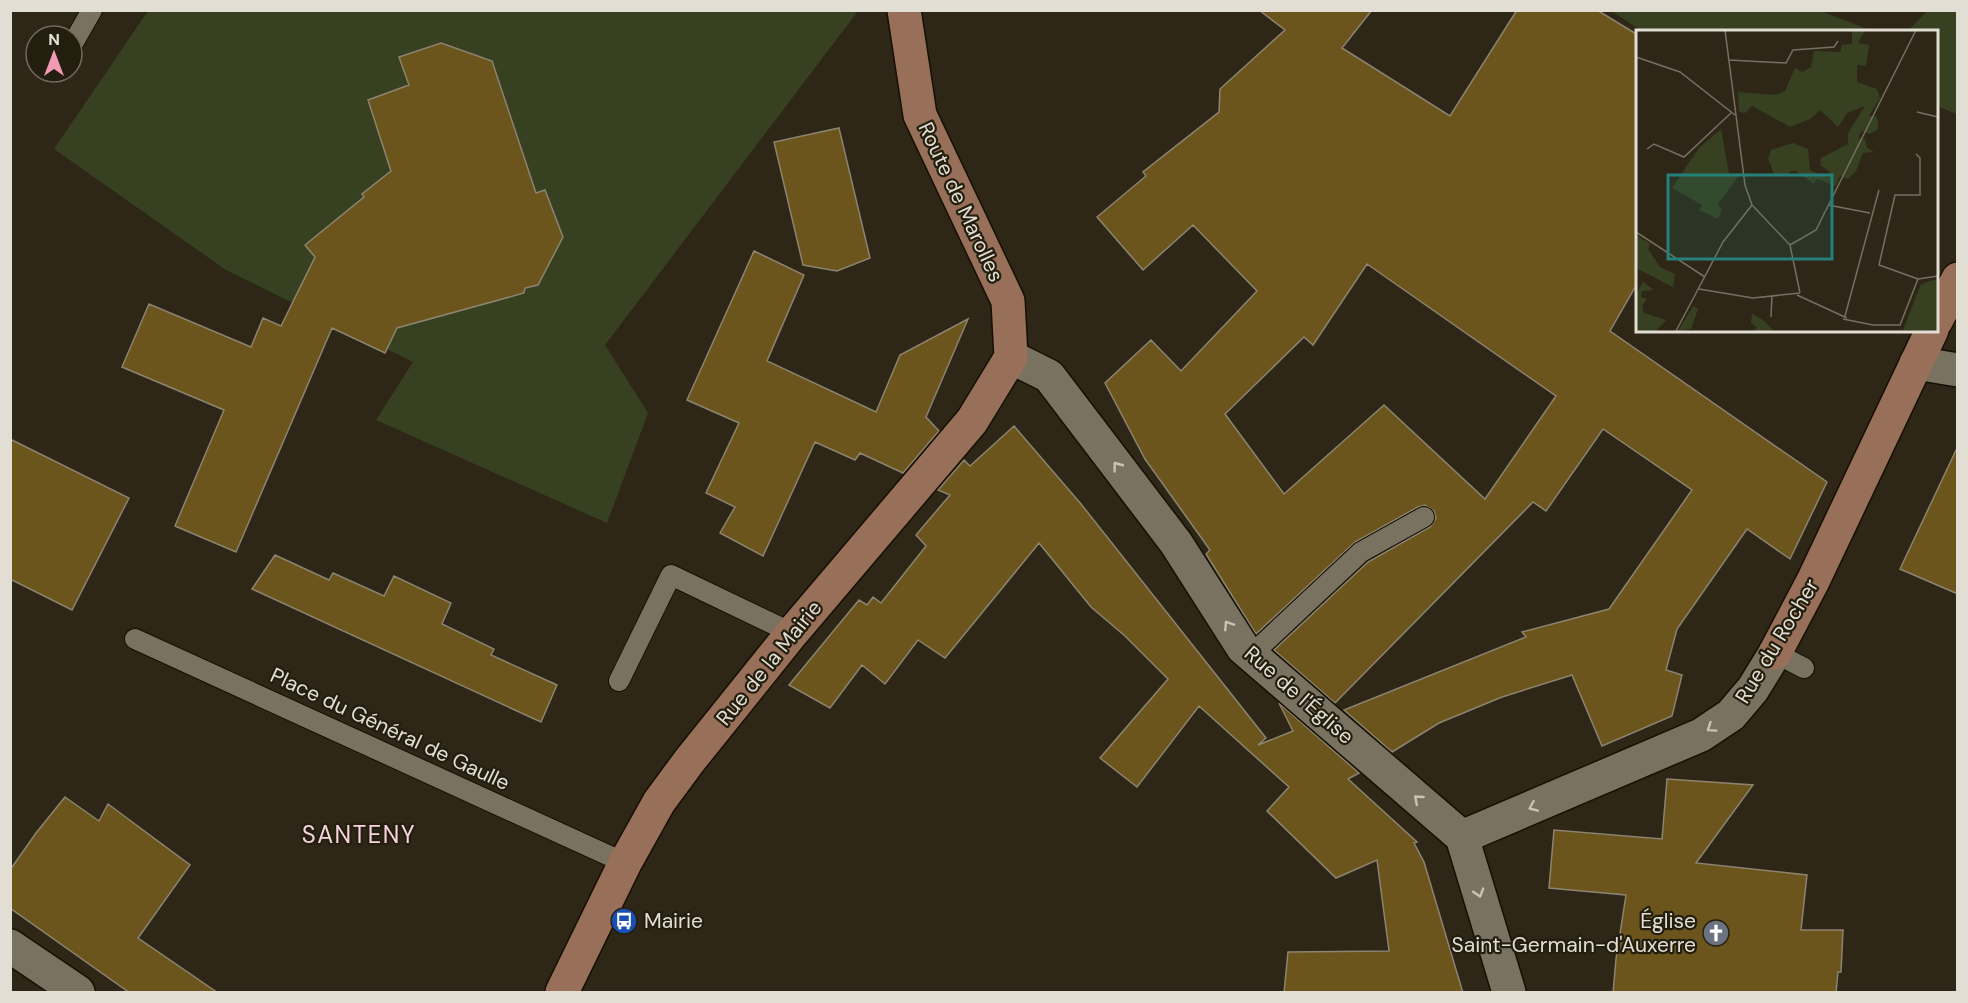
<svg xmlns="http://www.w3.org/2000/svg" width="1968" height="1003" viewBox="0 0 1968 1003" font-family="'DM Sans',sans-serif">
<rect width="100%" height="100%" fill="#2e2717"/>
<path fill="#374121" d="M1928,10L1957,11V114L1937,106L1936,32L1908,31Z
M148,11H858L605,345L648,413L607,523L376,420L413,362L226,270L54,149Z
M1611,11H1821L1872,31H1642Z"/>
<path fill="#6b551c" stroke="#8c8471" stroke-width="1.5" fill-rule="evenodd" d="M1259,10H1372L1342,48L1450,116L1517,10H1597L1638,35V282L1610,331L1827,482L1790,559L1747,529L1677,629L1666,670L1682,675L1672,716L1602,746L1572,675L1502,697L1439,723L1392,752L1344,710L1526,637L1522,632L1609,609L1692,490L1603,429L1546,511L1533,502L1335,703L1274,650L1368,562L1430,527L1436,518L1434,511L1425,505L1418,507L1355,542L1256,634L1206,554L1210,550L1145,459L1105,383L1151,340L1181,371L1257,291L1193,225L1143,270L1097,217L1146,176L1143,172L1219,112L1220,89L1285,30ZM1367,264L1556,396L1485,499L1384,405L1284,494L1225,414L1304,337L1313,345Z
M441,43L492,61L536,193L545,190L563,237L538,285L525,288L524,293L397,328L385,353L332,328L236,552L175,526L224,410L122,367L149,304L251,347L263,318L281,326L315,257L305,245L364,197L362,194L391,171L368,100L409,85L399,57Z
M839,128L870,258L837,271L803,265L774,142Z
M754,251L804,275L767,361L876,412L900,355L968,319L926,417L939,431L903,473L860,453L855,460L815,442L763,556L720,533L735,507L706,493L739,423L687,400Z
M1014,426L1081,504L1266,738L1258,745L1293,731L1279,703L1359,773L1348,779L1417,842L1414,843L1424,862L1463,993H1284L1288,952L1389,951L1377,860L1336,878L1267,811L1289,787L1199,706L1137,787L1100,758L1168,679L1125,636L1091,607L1039,543L945,658L918,640L885,684L862,665L830,708L789,685L859,600L867,605L873,597L881,603L926,546L916,535L950,495L938,490L964,460L970,466Z
M10,439L129,498L72,610L10,579Z
M1958,446V594L1900,569Z
M275,555L329,580L333,573L384,596L394,576L451,603L442,624L494,649L491,655L557,685L541,722L252,589Z
M1667,779L1753,785L1696,863L1807,875L1801,930H1843L1841,972H1838L1836,993H1613L1616,959L1626,895L1549,888L1554,830L1662,839Z
M65,797L99,821L108,804L190,865L138,938L218,993H130L10,908V870L36,833Z"/>
<g fill="none" stroke-linecap="round" stroke-linejoin="round">
<defs>
<path id="lane" d="M72,45L92,10
M135,639L625,863
M1775,653L1804,668
M1251,655L1361,552L1424,517
M619,681L671,575L792,633"/>
<path id="street" d="M1011,357L1049,376L1176,543L1243,648L1462,837L1509,992
M1916,363L1958,370
M1462,837L1701,735L1731,715L1753,689L1775,653
M10,946L78,992"/>
<path id="secondary" d="M1936,321L1958,279
M1775,653L1813,581L1932,330
M562,992L625,863L659,802L690,760L792,633L972,421L1011,357L1008,301L920,115L904,10"/>
</defs>
<use href="#lane" stroke="#161003" stroke-width="22"/>
<use href="#street" stroke="#161003" stroke-width="36"/>
<use href="#secondary" stroke="#161003" stroke-width="36"/>
<use href="#lane" stroke="#7a7260" stroke-width="20"/>
<use href="#street" stroke="#7a7260" stroke-width="33"/>
<use href="#secondary" stroke="#986f58" stroke-width="33"/>
</g>
<defs><path id="oneway-chevron" d="M-2-3.5L2.5 0L-2 3.5" fill="none" stroke-width="1.6" stroke-linecap="round" stroke-linejoin="round" transform="scale(1.5)"/></defs>
<g stroke="#c8c3b7">
<use href="#oneway-chevron" transform="translate(1117 466) rotate(-127)"/>
<use href="#oneway-chevron" transform="translate(1228 625) rotate(-123)"/>
<use href="#oneway-chevron" transform="translate(1711 728) rotate(146)"/>
<use href="#oneway-chevron" transform="translate(1418 799) rotate(-139)"/>
<use href="#oneway-chevron" transform="translate(1533 807) rotate(157)"/>
<use href="#oneway-chevron" transform="translate(1479 893) rotate(73)"/>
</g>
<defs>
<symbol id="bus-disc" viewBox="-11 -11 22 22"><circle r="9.5" fill="#1a4fb4" stroke="#241e0e"/><path d="M-5-6H5V4H4V6H2V4H-2V6H-4V4H-5ZM-3.5-4V0h7V-4ZM-3.5 1.2v1.5H-2V1.2ZM2 1.2v1.5H3.5V1.2Z" fill="#fff"/></symbol>
<symbol id="church-disc" viewBox="-11 -11 22 22"><circle r="9.5" fill="#6b7280" stroke="#241e0e"/><path d="M-1.2-6h2.4v3.5h3.3v2.4h-3.3V6h-2.4V-.1h-3.3v-2.4h3.3Z" fill="#fff"/></symbol>
</defs>
<g fill-rule="evenodd">
<use href="#bus-disc" x="609" y="906" width="30" height="30"/>
<use href="#church-disc" x="1701" y="918" width="30" height="30"/>
</g>
<g text-anchor="middle" dominant-baseline="central" stroke-width="4.5" stroke-linejoin="round" paint-order="stroke">
<g font-size="21" fill="#e2ded4" stroke="#241e0e">
<text transform="translate(961 202) rotate(65)">Route de Marolles</text>
<text transform="translate(1777 641) rotate(-59)">Rue du Rocher</text>
<text transform="translate(769 663) rotate(-51)">Rue de la Mairie</text>
<text transform="translate(1299 695) rotate(41)">Rue de l'Église</text>
<text transform="translate(390 729) rotate(25)">Place du Général de Gaulle</text>
</g>
<g font-size="21" fill="#e2ded4" stroke="#241e0e" text-anchor="start">
<text x="644" y="921">Mairie</text>
<text x="1696" y="921" text-anchor="end">Église<tspan x="1696" dy="24">Saint-Germain-d'Auxerre</tspan></text>
</g>
<g font-size="24" letter-spacing="1.5" fill="#f6d4dd" stroke="#241e0e">
<text x="359" y="834">SANTENY</text>
</g>
</g>
<g transform="translate(1636 30)">
<rect width="302" height="302" fill="#2e2717"/>
<path d="M216,0H229L222,13L233,15L230,36L221,35V52L241,59L244,68L233,86H241L242,99L234,104L226,101L222,108L229,109L231,118L238,122L227,123L220,141L212,149L204,146L200,156L181,149L178,154L158,140L147,146L138,144L132,128L135,120L157,113L172,119L174,140L192,148L194,142L184,135L185,128L212,114V103L229,76L211,83L202,97L184,80L174,89L154,97L116,76L109,83L103,82L102,62L140,65L149,61L159,38L166,42L175,37L178,21L204,22L206,15L216,14ZM85,99L93,144L105,143L82,174L86,180L82,189L63,180L66,175L36,158L63,118ZM0,205L14,214L12,219L24,237L39,244L37,257L0,238ZM301,249V301L267,300L285,254ZM7,252L18,260L6,261L5,267L11,269L6,276L8,283L30,290L20,301H0V265ZM57,276L62,279L55,299L42,301ZM116,284L127,290L138,301H117L121,298L115,293Z" fill="#374121"/>
<path fill="none" stroke="#767063" stroke-width="1.5" d="M89,0L109,155L116,175M0,27L44,42L99,85M93,30L150,33L157,20L198,17L202,11M281,82L302,87M11,119L18,114L48,127L95,83M280,124L284,128V165H259L243,235L282,249M116,175L154,215L164,263M192,175L234,183M0,202L69,247M154,215L180,200L280,0M282,249L302,246M63,259L117,268L164,263M161,265L211,288M209,286L243,160M135,287L136,266M207,289L237,295H264L282,249M40,301L87,212L116,175"/>
<path fill="#248078" fill-opacity="0.15" stroke="#248078" stroke-width="3" d="M32,145H196V229H32Z"/>
<rect width="302" height="302" fill="none" stroke="#e2ded4" stroke-width="3"/>
</g>
<rect width="1968" height="1003" fill="none" stroke="#e2ded4" stroke-width="24"/>
<g transform="translate(54 54)"><circle r="28" fill="#241e0e" stroke="#706b5d" stroke-width="1.5"/>
<path d="M0-4.5L10 22L0 15L-10 22Z" fill="#f09ab4"/>
<text y="-9" font-size="16" font-weight="bold" text-anchor="middle" fill="#e2ded4">N</text>
</g>
</svg>
